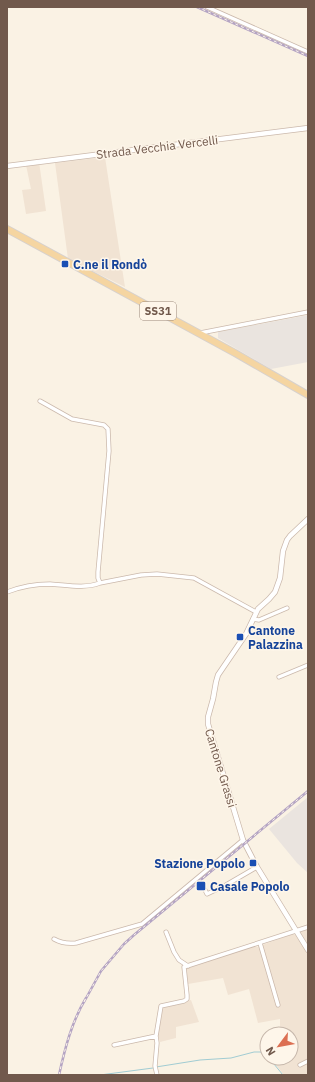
<svg xmlns="http://www.w3.org/2000/svg" width="315" height="1082" viewBox="0 0 315 1082" font-family="'IBM Plex Sans',sans-serif">
<rect width="100%" height="100%" fill="#faf2e4"/>
<path fill="#f1e3d3" d="M105,157L116,229L125,287L68,259L55,163Z
M39,162L46,211L26,214L22,190L31,189L26,165Z
M308,929V945L300,932Z
M292,934L297,935L308,954V1075H284L270,1058H291V1034H269V1031L280,1028V1019L258,1023L249,989L228,995L223,978L188,984L185,971L186,968L255,945L257,947Z
M191,1000L199,1022L176,1027V1038L160,1042L158,1036L163,1008Z"/>
<path fill="#eae4df" d="M308,315V362L271,369L218,338V332Z
M308,797V873L297,863L269,829Z"/>
<g fill="none" stroke-linecap="round" stroke-linejoin="round">
<path stroke="#a1ccd3" stroke-width="1" d="M269,1058L283,1075
M156,1067L200,1060L231,1058L254,1052H261L267,1055
M100,1075L153,1068"/>
<defs>
<path id="minor" d="M207,7L308,52
M200,333L308,312
M40,401L72,419L104,425L108,429L109,451L98,572V578L100,583
M7,592C20,587 36,584 50,584C67,585 84,589 100,583L141,575L157,574L194,578L256,612
M253,619L259,620L287,608
M279,677L308,665
M205,890L207,894L226,885L257,867
M166,932L174,952L179,960L188,966
M54,939C61,943 67,944 76,943L142,924L243,840
M260,943L278,1005
M156,1036L157,1043L155,1066L157,1075
M114,1045L156,1036L161,1006L184,1001L187,999V995L184,967L308,927
M300,1065L308,1061"/>
<path id="tertiary" d="M7,166L308,128
M308,519L290,536L287,540L283,551L280,578L275,592L269,599L258,609L246,634L218,675L216,682L213,699L208,717V724L243,840L257,867L308,950"/>
<path id="primary" d="M7,229L235,353L308,395"/>
</defs>
<use href="#minor" stroke="#cbb9ac" stroke-width="5"/>
<use href="#tertiary" stroke="#cbb9ac" stroke-width="6"/>
<use href="#primary" stroke="#d7d1cd" stroke-width="8"/>
<use href="#minor" stroke="#fff" stroke-width="3.5"/>
<use href="#tertiary" stroke="#fff" stroke-width="4.5"/>
<use href="#primary" stroke="#f5d5a1" stroke-width="6"/>
<defs>
<path id="rail" d="M197,7L308,56
M84,1002L101,971L124,944L134,935L308,791
M59,1075C65,1048 72,1021 86,998"/>
</defs>
<use href="#rail" stroke="#b4a4c3" stroke-width="2.5"/>
<use href="#rail" stroke="#fef6ea" stroke-width="1" stroke-dasharray="3" stroke-linecap="butt"/>
</g>
<g fill="#1a4fb4" stroke="#fef6ea" stroke-width="1.5">
<rect x="61" y="260" width="8" height="8" rx="2"/>
<rect x="236" y="633" width="8" height="8" rx="2"/>
<rect x="249" y="859" width="8" height="8" rx="2"/>
<rect x="196" y="881" width="10" height="10" rx="2"/>
</g>
<g text-anchor="middle" dominant-baseline="central" stroke-width="3" stroke-linejoin="round" paint-order="stroke">
<rect fill="#fef6ea" stroke="#9b887b" stroke-width="1" x="140" y="302" width="36" height="18" rx="3"/>
<g font-size="11" font-weight="bold" fill="#71594c">
<text x="158" y="311">SS31</text>
</g>
<g font-size="12" fill="#71594c" stroke="#fef6ea">
<text transform="translate(157 147) rotate(-7)">Strada Vecchia Vercelli</text>
<text transform="translate(221 768) rotate(73)">Cantone Grassi</text>
</g>
<g font-size="12" font-weight="bold" fill="#164399" stroke="#fef6ea" text-anchor="start">
<text x="73" y="264">C.ne il Rondò</text>
<text x="248" y="630">Cantone<tspan x="248" dy="14">Palazzina</tspan></text>
<text x="245" y="863" text-anchor="end">Stazione Popolo</text>
<text x="210" y="886">Casale Popolo</text>
</g>
</g>
<rect width="315" height="1082" fill="none" stroke="#71594c" stroke-width="16"/>
<g transform="translate(279 1046) rotate(238)"><circle r="19" fill="#fef6ea" stroke="#c6b7ab"/>
<path d="M0-3L7 15L0 10L-7 15Z" fill="#dc6f52"/>
<text y="-6" font-size="11" font-weight="bold" text-anchor="middle" fill="#71594c">N</text>
</g>
</svg>
